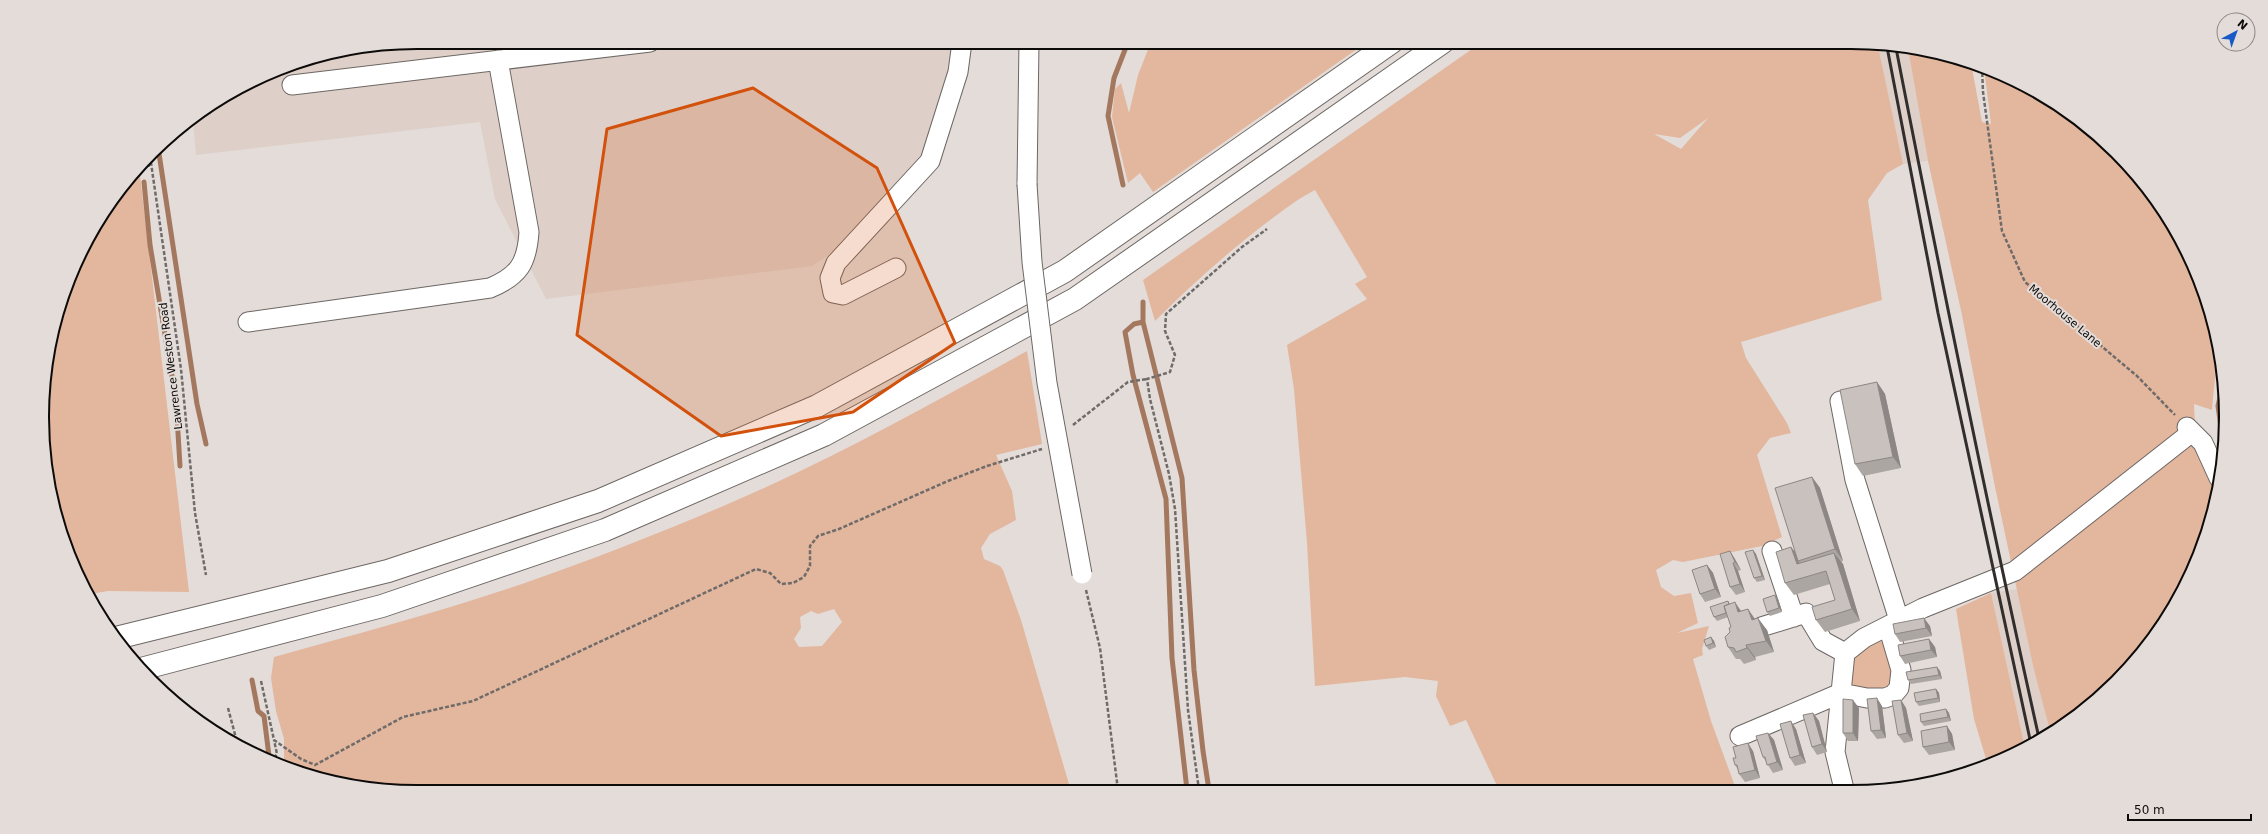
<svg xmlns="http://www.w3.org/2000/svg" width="2268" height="834" viewBox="0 0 2268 834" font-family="'DejaVu Sans',sans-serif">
<rect width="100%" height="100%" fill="#e3dcd9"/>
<path fill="#ded0c8" d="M417,42H956L940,116L919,163L833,252L812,266L546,299L495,199L480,122L196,155L193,121L274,70L344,49Z
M1878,46L1908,49L1928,161L1903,164Z
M2018,589L2034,670L2050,731L2025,748L1991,593Z"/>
<path fill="#e3b69e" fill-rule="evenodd" d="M1151,42H1367L1153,192L1140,173L1128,183L1112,117L1115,89L1121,83L1129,113L1138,75Z
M1482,42H1851L1878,46L1903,164L1887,173L1868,200L1882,300L1741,342L1746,358L1787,423L1791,433L1770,438L1757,455L1782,537L1762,546L1683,562L1673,560L1656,570L1661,587L1674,596L1691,593L1698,623L1677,633L1709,626L1702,649L1703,655L1693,659L1711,721L1736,789L1499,790L1466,720L1450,726L1436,696L1438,681L1405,677L1315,686L1307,543L1294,389L1287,345L1367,299L1355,284L1367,277L1315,190C1299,198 1285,209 1270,220C1229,251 1191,285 1155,321L1143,280ZM1708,118L1681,149L1654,134L1680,138Z
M1908,49L1948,55L1971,63L1982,122L1991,124L1984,68C2099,112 2195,217 2216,340C2219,358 2213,391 2212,410L2194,404L2195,427L2217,494L2213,514L2176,605L2098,699L2050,731L2034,670L1994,482L1962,315L1928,161Z
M139,167L189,592L108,591L91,594L55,514L43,441L45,368L81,251L120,189Z
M1027,351L1042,444L996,455L1012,491L1016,520L990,534L981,548L984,559L1000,566L1003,570L1021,620L1071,791L417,792L320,779L284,763V739L276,711L271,678L274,657C357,634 440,612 522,584C591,560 660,533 728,504C831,460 929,405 1027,351ZM834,609L842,622L822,646L799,647L794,639L801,628L800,617L811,611L818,614Z
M1991,593L2025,748L2017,753L1987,762L1974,719L1956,609Z
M1876,639C1898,646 1892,668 1892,687L1853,693L1847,681L1849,661Z"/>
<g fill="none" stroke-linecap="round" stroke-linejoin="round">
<path stroke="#a4785f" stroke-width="5" d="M158,147L197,404L206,444
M144,182L150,245L176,400L180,466
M1123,185L1108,116L1114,78L1128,42
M1143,302V322L1182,478L1194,670L1203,751L1209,790
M1143,322L1134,324L1125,332L1133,375L1166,499L1172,658L1187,790
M2223,371L2222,388L2218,406L2224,449
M252,680L258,711L264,716L269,756"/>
<defs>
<path id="minor" d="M292,85L650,42
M1027,184L1029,42
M896,268L843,295L833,293L830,278L836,263L930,161L958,72L962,42
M248,322L490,288C519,276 527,263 529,232L498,60
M1840,401L1855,480L1899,620
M2187,427L2203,443L2219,478
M1772,551L1794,617
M1761,627L1806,613L1823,641L1845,653
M1740,736L1841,693L1867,698H1885L1893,695L1899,688L1901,670L1888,626
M1844,789L1835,752L1845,653L1864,638L1923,608L2015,571L2192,432"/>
<path id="highway" d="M116,638L388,571L598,501L817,406L1065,271L1392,42
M141,669L382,606L605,530L824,435L1075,299L1443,42"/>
</defs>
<use href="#minor" stroke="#6d6764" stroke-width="21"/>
<use href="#highway" stroke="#6d6764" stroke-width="24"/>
<path stroke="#6f6b69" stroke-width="2.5" stroke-dasharray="4 2" stroke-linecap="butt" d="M1982,67L1983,92L2002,231L2025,282L2137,376L2175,415
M150,156L181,369L195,513L206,575
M140,167L152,165
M1073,425L1128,382L1147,379
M1086,590L1100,648L1118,790
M261,681L274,740L301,759L315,765L403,717L473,701L756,569L770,573L781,584L793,583L804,577L810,566V546L818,536L839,529L948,481L987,466L1042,449
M228,708L237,742
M274,758L277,754L274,740
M1199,790L1188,710L1175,509L1169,474L1150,399L1147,379L1170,372L1175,355L1165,331L1166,314L1242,247L1267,229"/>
<use href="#minor" stroke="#fff" stroke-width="19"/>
<use href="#highway" stroke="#fff" stroke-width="22"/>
<path stroke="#312e2d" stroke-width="3" d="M1887,47L1938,313L2031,744
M1896,48C1941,279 1988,509 2039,738"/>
<defs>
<path id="minor-bridge" d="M1027,184L1032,262L1047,383L1082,574"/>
</defs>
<use href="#minor-bridge" stroke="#6d6764" stroke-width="21" stroke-linecap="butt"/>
<use href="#minor-bridge" stroke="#fff" stroke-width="19"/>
</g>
<path fill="#aca6a3" d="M1877,382L1885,394L1901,468L1863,476L1855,464Z
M1812,477L1820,488L1843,561L1841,562L1843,564L1860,621L1825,632L1816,620L1835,600L1830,584L1794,595L1785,583L1791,547L1794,551Z
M1753,550L1756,554L1765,580L1757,582L1754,578Z
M1730,551L1741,570L1738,571L1745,592L1736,595L1730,587Z
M1707,565L1713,573L1721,597L1705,602L1700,594Z
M1778,599L1782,612L1770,616L1767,612Z
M1728,601L1730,604L1741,611L1748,609L1755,619L1767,630L1774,652L1755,657L1756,660L1744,664L1740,659H1736L1728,647L1731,627L1728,617L1717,621L1714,617Z
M1930,626L1932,636L1900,642L1895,634Z
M1711,637L1714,641L1716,647L1709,650L1706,646Z
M1929,639L1935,647L1937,657L1905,664L1900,656Z
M1937,667L1940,671L1942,679L1911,684L1908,680Z
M1936,689L1939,693L1940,702L1919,706L1916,702Z
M1901,700L1906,708L1913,741L1904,743L1898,735Z
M1882,706L1886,738L1877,739L1871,731Z
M1859,708L1858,741H1848L1843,733Z
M1946,709L1949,713L1951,721L1924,726L1921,722Z
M1813,713L1819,721L1827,752L1817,755L1812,747Z
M1947,726L1952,734L1955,750L1929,755L1923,747Z
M1796,729L1806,763L1795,766L1790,758Z
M1768,733L1774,740L1783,770L1773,773L1763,757Z
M1753,751L1760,778L1745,782L1739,774V771L1735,765Z"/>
<path fill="#8c8784" d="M1877,382L1885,394L1901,468L1893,457Z
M1812,477L1820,488L1843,561L1835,549Z
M1791,547L1800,558L1798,561L1803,568L1797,564Z
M1753,550L1756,554L1765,580L1762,576Z
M1730,551L1735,559L1741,570L1735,562Z
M1834,553L1843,564L1860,621L1852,609Z
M1733,563L1738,571L1745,592L1740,584Z
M1707,565L1713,573L1721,597L1715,589Z
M1775,595L1778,599L1782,612L1779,608Z
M1735,602L1743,614L1738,612Z
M1748,609L1756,621L1752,620Z
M1758,618L1767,630L1774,652L1766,641Z
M1924,618L1930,626L1932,636L1926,628Z
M1711,637L1714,641L1716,647L1713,643Z
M1929,639L1935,647L1937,657L1931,650Z
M1746,645L1755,657L1756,660L1747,648Z
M1937,667L1940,671L1942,679L1939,675Z
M1936,689L1939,693L1940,702L1938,698Z
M1877,698L1882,706L1886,738L1881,730Z
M1853,700L1859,708L1858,741L1853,733Z
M1901,700L1906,708L1913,741L1907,733Z
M1946,709L1949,713L1951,721L1948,717Z
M1813,713L1819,721L1827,752L1822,744Z
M1791,721L1796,729L1806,763L1800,755Z
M1947,726L1952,734L1955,750L1949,742Z
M1768,733L1774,740L1783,770L1777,762Z
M1748,743L1753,751L1760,778L1755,770Z"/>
<path fill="#c8c1bd" stroke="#8c8784" d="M1877,382L1893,457L1855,464L1840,390Z
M1812,477L1835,549L1798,561L1775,488Z
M1791,547L1797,564L1834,553L1852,609L1816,620L1812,607L1835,600L1826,571L1785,583L1776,552Z
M1753,550L1762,576L1754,578L1745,552Z
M1730,551L1735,562L1733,563L1740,584L1730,587L1720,554Z
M1707,565L1715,589L1700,594L1692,570Z
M1775,595L1779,608L1767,612L1763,599Z
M1728,601L1729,604L1724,606L1726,613L1714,617L1710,607Z
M1735,602L1738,612L1748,609L1752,620L1758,618L1766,641L1746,645L1747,648L1736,652L1734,648L1728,647L1725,637L1730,632L1729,628L1731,627L1724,606Z
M1924,618L1926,628L1895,634L1893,624Z
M1711,637L1713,643L1706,646L1704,640Z
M1929,639L1931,650L1900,656L1898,645Z
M1937,667L1939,675L1908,680L1906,672Z
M1936,689L1938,698L1916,702L1914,693Z
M1877,698L1881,730L1871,731L1867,699Z
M1843,699L1853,700V733H1843Z
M1901,700L1907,733L1898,735L1892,701Z
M1946,709L1948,717L1921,722L1920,714Z
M1813,713L1822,744L1812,747L1803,715Z
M1791,721L1800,755L1790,758L1780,724Z
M1947,726L1949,742L1923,747L1921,731Z
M1768,733L1777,762L1767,765L1765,757H1763L1756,736Z
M1748,743L1755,770L1739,774L1737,765H1735L1733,758H1736L1733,747Z"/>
<path fill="#d2510c" fill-opacity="0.2" stroke="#d2510c" stroke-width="3" stroke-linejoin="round" d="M753,88L877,168L955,343L853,412L721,436L577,335L607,129Z"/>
<g text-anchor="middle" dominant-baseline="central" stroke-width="4" stroke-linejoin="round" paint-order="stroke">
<g font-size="11" fill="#0d0b0a" stroke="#e3dcd9">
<text transform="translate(2065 316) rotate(40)">Moorhouse Lane</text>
<text transform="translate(171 366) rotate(-97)">Lawrence Weston Road</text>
</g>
</g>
<path d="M0 0H2268V834H0ZM417 49H1851A368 368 0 0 1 2219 417V417A368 368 0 0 1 1851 785H417A368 368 0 0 1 49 417V417A368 368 0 0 1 417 49Z" fill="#e3dcd9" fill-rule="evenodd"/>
<path fill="none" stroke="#0d0b0a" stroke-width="2" d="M417 49H1851A368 368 0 0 1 2219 417V417A368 368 0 0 1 1851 785H417A368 368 0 0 1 49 417V417A368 368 0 0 1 417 49Z"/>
<g transform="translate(2236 32) rotate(41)"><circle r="19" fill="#e3dcd9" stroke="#8d8886"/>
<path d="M0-3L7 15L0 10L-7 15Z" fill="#185ac6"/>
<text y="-6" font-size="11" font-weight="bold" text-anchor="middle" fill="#0d0b0a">N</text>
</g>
<path d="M2128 814v6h123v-6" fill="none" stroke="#0d0b0a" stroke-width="2"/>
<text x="2134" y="814" font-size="12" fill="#0d0b0a" stroke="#e3dcd9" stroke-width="3" paint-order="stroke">50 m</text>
</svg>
